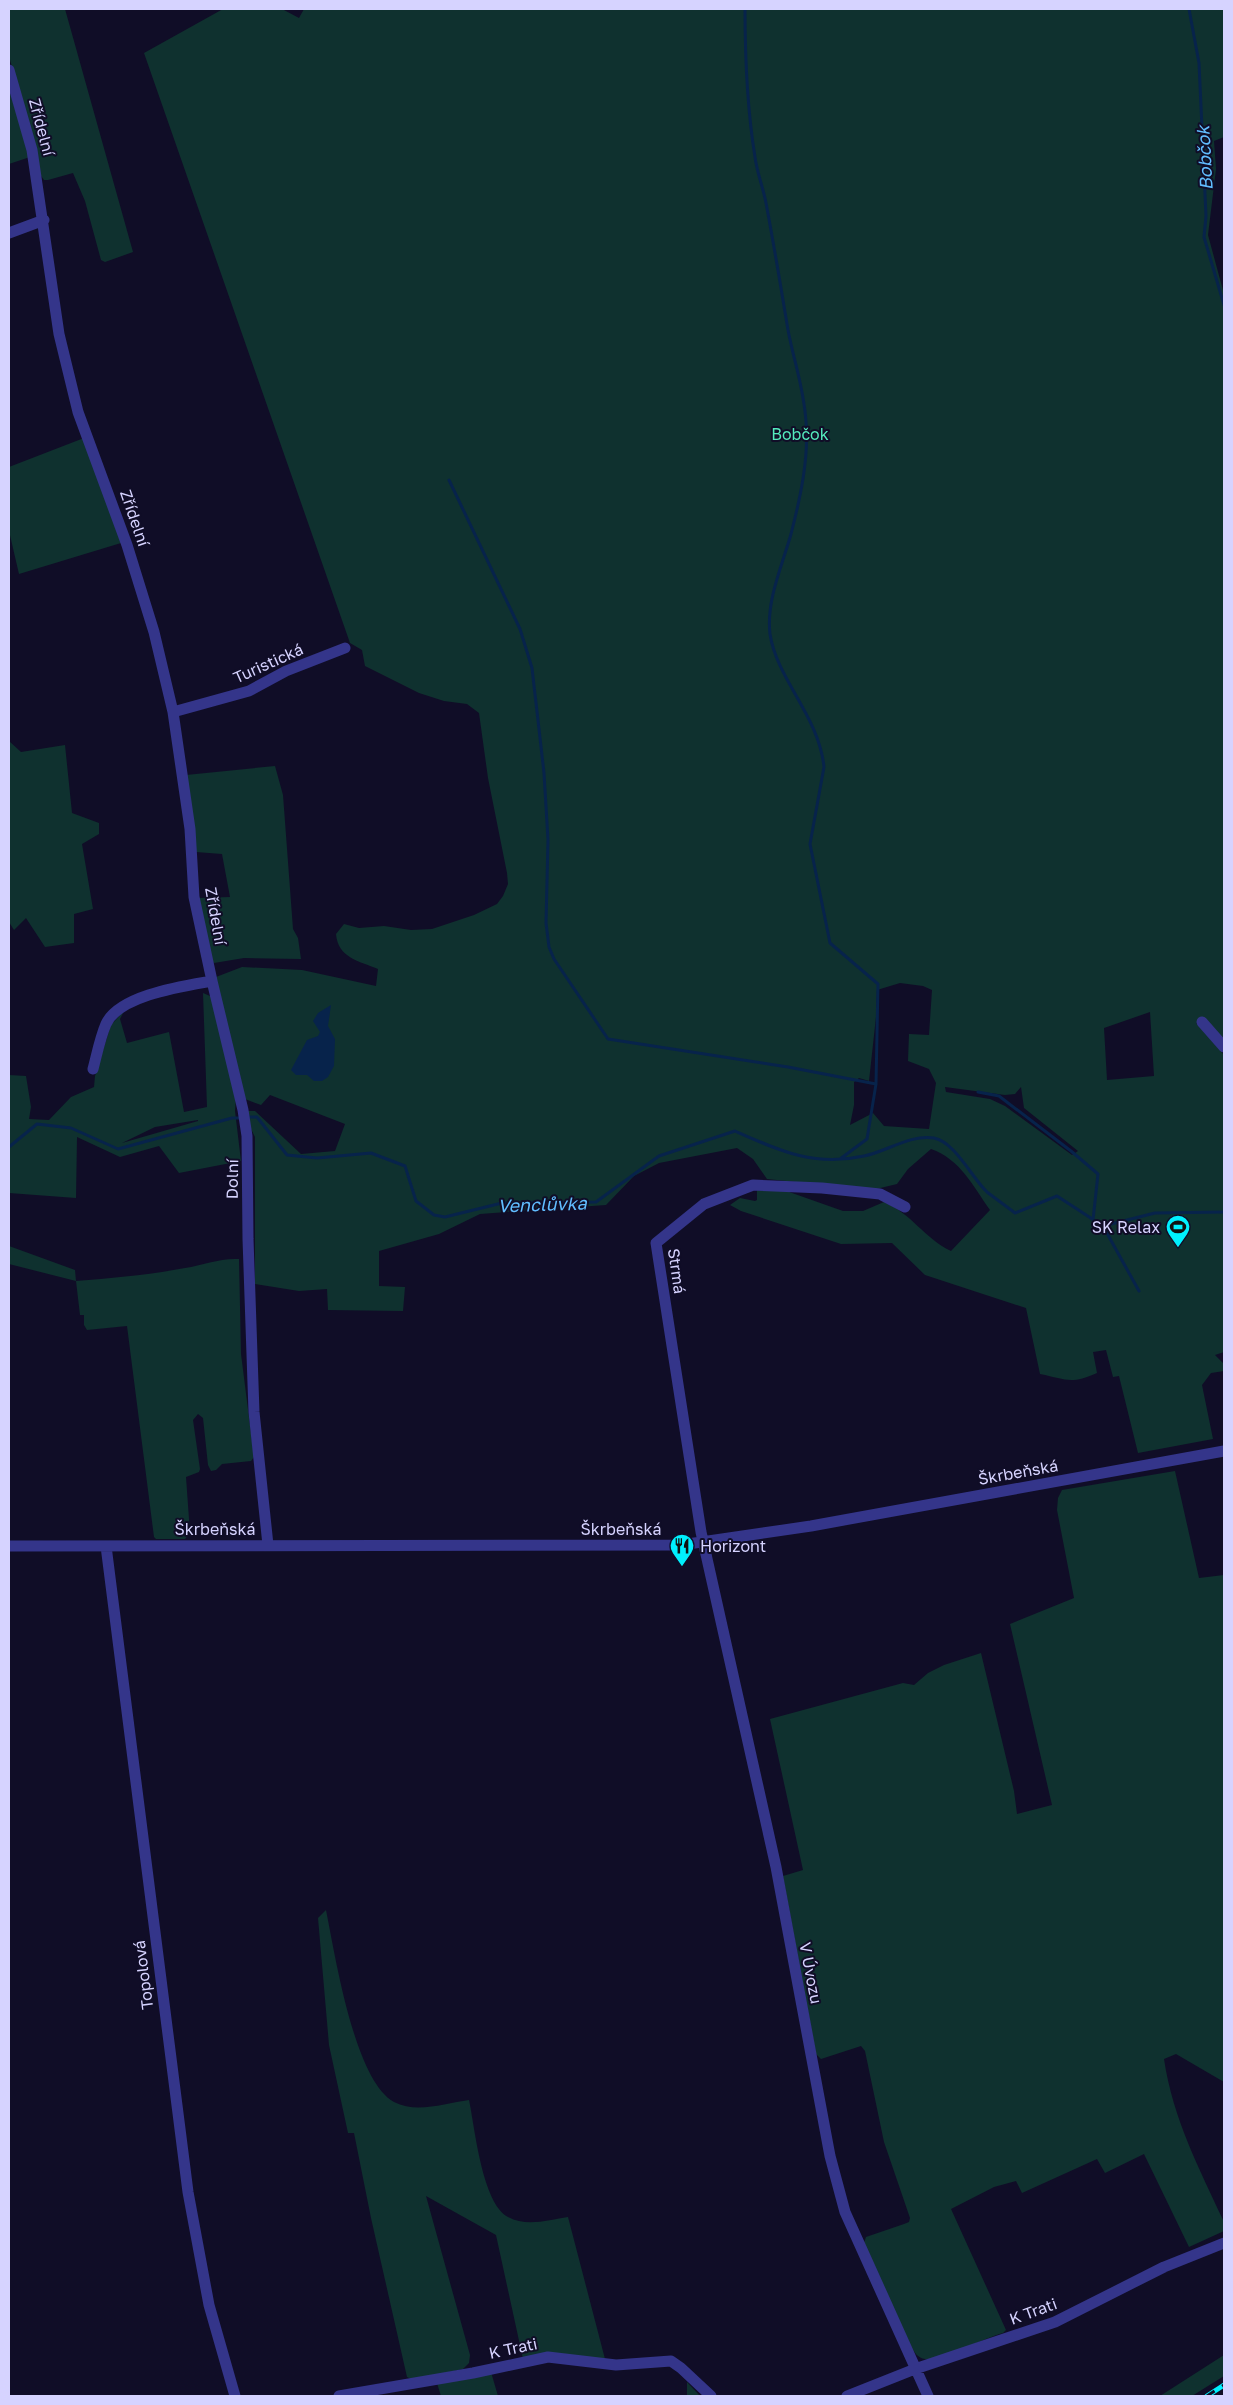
<svg xmlns="http://www.w3.org/2000/svg" width="1233" height="2405" viewBox="0 0 1233 2405" font-family="'Golos Text',sans-serif">
<rect width="100%" height="100%" fill="#100d27"/>
<path fill="#0f312f" fill-rule="evenodd" d="M9,9H65L133,252L105,262L101,260L85,201L73,173L48,180H44L41,176L9,56Z
M223,9H282L299,18L304,9H1224V137L1214,141L1216,169L1208,235L1224,294V1040L1208,1023H1196L1224,1055V1352L1215,1355L1224,1364V1371L1211,1373L1202,1385L1213,1439L1138,1453L1119,1376L1113,1377L1106,1350L1093,1352L1097,1373C1070,1385 1066,1379 1040,1374L1026,1308L925,1275L892,1243L841,1244L741,1211L730,1205L740,1198L755,1201L757,1200V1187H775L843,1211H863L884,1202C912,1214 924,1238 951,1251L990,1210C973,1186 960,1159 931,1149L908,1169L897,1184L872,1190L767,1179L753,1159L737,1148L659,1163L634,1176L606,1205L480,1214L439,1234L379,1251V1286L405,1287L403,1311L328,1310L327,1289L299,1291L255,1284V1137L248,1123L247,1111H255L301,1154L335,1151L345,1124L270,1095L261,1105L245,1099L238,1068L235,1111L241,1161L179,1173L159,1146L120,1157L77,1137L76,1198L9,1193V1075L26,1076L31,1107L29,1119L49,1120L71,1097L94,1087L95,1076L111,1025L124,1011L120,1019L127,1043L169,1032L184,1112L207,1107L203,993L217,999L216,977L242,967L302,970L376,986L378,969C359,961 338,958 336,934L344,924L359,928L384,926L411,930L432,929L474,915L497,904L503,896L508,884L507,873L488,778L479,713L467,704L444,701L419,693L365,666L362,650L350,643L144,53ZM900,983L923,986L932,990L929,1035L909,1034L908,1061L929,1069L936,1083L929,1129L884,1126L873,1113L850,1125L854,1105V1082L859,1078L869,1081L876,1017L877,990ZM1150,1012L1154,1076L1107,1080L1104,1028ZM945,1087L1005,1095L1015,1094L1021,1087L1024,1108L1078,1151L1072,1155L1005,1106L990,1099L946,1092ZM198,1120V1121L122,1143L155,1127Z
M9,89L30,157L9,164Z
M84,438L121,543L19,574L9,531V467Z
M9,741L21,752L65,745L72,813L99,823V834L82,844L93,909L74,914V943L45,947L26,918L14,930L9,922Z
M275,766L283,795L293,929L298,938L301,959L244,958L214,963L209,957L199,898L230,897L222,854L196,852L186,775Z
M9,1246L75,1270L76,1281C113,1278 149,1275 185,1268C203,1265 220,1258 239,1259L241,1354L254,1457L251,1461L222,1464L216,1470L211,1471L208,1465L203,1418L198,1414L193,1420L200,1469L199,1472L186,1477L190,1533L185,1539H156L154,1537L127,1326L87,1330L84,1325V1315H80L76,1281L9,1264Z
M1175,1471L1199,1578L1224,1575V2082L1176,2054L1164,2059C1173,2119 1199,2168 1224,2222V2231L1189,2247L1144,2154L1105,2173L1097,2159L1022,2193L1016,2181L994,2187L951,2209L1006,2330L1003,2333C984,2338 941,2361 925,2359C918,2358 915,2353 911,2347L864,2243L866,2237L904,2224L909,2222L910,2218L884,2142L865,2051L861,2046L821,2059L816,2054L783,1876L803,1870L770,1719L903,1683L914,1685L928,1673L944,1665L981,1653L1014,1791L1017,1814L1052,1805L1010,1624L1074,1598L1057,1510L1058,1498L1062,1490Z
M326,1910C335,1954 354,2080 394,2102C417,2114 445,2103 469,2100C475,2128 482,2203 508,2217C526,2227 549,2220 568,2217L605,2359H523L496,2235L426,2196L470,2355L469,2363L463,2369L413,2380L407,2377L371,2218L354,2133H348L329,2045L318,1918Z
M1224,2355V2376L1192,2396H1160Z
M491,2372L498,2396H441L437,2383Z
M687,2382L700,2396H687Z"/>
<path fill="#07234b" d="M331,1005L328,1026L335,1039L334,1066L328,1077L322,1081H314L307,1075H296L291,1070L307,1040L318,1036L320,1032L313,1021L318,1013Z"/>
<g fill="none" stroke-linecap="round" stroke-linejoin="round">
<path stroke="#07234b" stroke-width="3" d="M745,9C745,59 747,108 755,157C757,173 763,187 766,203C774,245 781,288 788,330C794,362 804,388 806,422C809,459 800,499 791,534C782,566 766,601 770,634C777,680 819,716 824,767L810,844L830,943L878,984L876,1084L867,1139L840,1159
M1189,9L1199,63L1206,216L1204,237L1224,305
M449,480L520,629L532,668L544,773L548,840L546,923L549,947L554,959L608,1039L788,1067L876,1084
M978,1092L999,1096L1071,1151L1098,1174L1093,1220
M247,1117H257L287,1155L317,1158L371,1153L405,1166L416,1201L434,1215L445,1217L502,1203L596,1202L659,1156L735,1131C780,1151 814,1167 864,1156C886,1152 910,1134 934,1138C955,1142 972,1178 987,1192C996,1199 1006,1206 1015,1213L1057,1196L1103,1226L1155,1213L1224,1212
M9,1147L37,1124L71,1128L118,1149L232,1118H241
M1103,1226L1139,1291"/>
<path stroke="#34358a" stroke-width="11" d="M9,70L32,150L59,334L78,412L127,545L154,632L173,712L190,829L194,897L212,981
M9,233L44,220
M173,712L249,691L286,671L345,648
M1202,1022L1224,1047
M93,1069C97,1054 100,1038 106,1024C119,995 184,986 212,981L243,1110L247,1136L248,1239L254,1412L268,1545
M905,1207L880,1194L822,1188L753,1185L704,1204L656,1243L701,1532L776,1867L830,2156L845,2212L928,2396
M9,1546L681,1545L811,1526L1224,1451
M106,1546L188,2192L209,2305L235,2396
M339,2396L473,2373L548,2357L616,2365L671,2361L681,2368L711,2396
M847,2396L915,2369L1055,2322L1164,2267L1224,2243"/>
<defs>
<path id="rail" d="M1207,2396L1224,2385"/>
</defs>
<use href="#rail" stroke="#00f0fe" stroke-width="5"/>
<use href="#rail" stroke="#100d27" stroke-width="3" stroke-dasharray="9" stroke-linecap="butt"/>
</g>
<defs>
<symbol id="stadium-pin" viewBox="-11 -11 22 30"><path d="M0 17L-7.5 6A9.5 9.5 0 1 1 7.5 6Z" fill="#00f0fe" stroke="#100d27"/><path d="M0-5a6.5 5 0 1 0 0 10a6.5 5 0 1 0 0-10ZM-3.5-1.8h7v3.6h-7Z" fill="#111"/></symbol>
<symbol id="restaurant-pin" viewBox="-11 -11 22 30"><path d="M0 17L-7.5 6A9.5 9.5 0 1 1 7.5 6Z" fill="#00f0fe" stroke="#100d27"/><path d="M-5-6h1v4h1v-4h1v4h1v-4h1v5L-1.5 .5V6h-2V.5L-5-1ZM5-6V6H3V1.5H1.5Q1.5-4 5-6Z" fill="#111"/></symbol>
</defs>
<g fill-rule="evenodd">
<use href="#stadium-pin" x="1164" y="1213" width="28" height="38"/>
<use href="#restaurant-pin" x="668" y="1532" width="28" height="38"/>
</g>
<g text-anchor="middle" dominant-baseline="central" stroke-width="4" stroke-linejoin="round" paint-order="stroke">
<g font-size="16" fill="#d6d3ff" stroke="#100d27">
<text transform="translate(42 127) rotate(75)">Zřídelní</text>
<text transform="translate(135 518) rotate(71)">Zřídelní</text>
<text transform="translate(268 663) rotate(-24)">Turistická</text>
<text transform="translate(216 916) rotate(80)">Zřídelní</text>
<text transform="translate(232 1179) rotate(-89)">Dolní</text>
<text transform="translate(677 1271) rotate(82)">Strmá</text>
<text transform="translate(1018 1472) rotate(-10)">Škrbeňská</text>
<text x="215" y="1529">Škrbeňská</text>
<text x="621" y="1529">Škrbeňská</text>
<text transform="translate(811 1973) rotate(79)">V Úvozu</text>
<text transform="translate(143 1975) rotate(-97)">Topolová</text>
<text transform="translate(1033 2311) rotate(-20)">K Trati</text>
<text transform="translate(513 2348) rotate(-12)">K Trati</text>
</g>
<g font-size="16" fill="#54eabd" stroke="#100d27">
<text x="800" y="434">Bobčok</text>
</g>
<g font-size="16" fill="#d6d3ff" stroke="#100d27" text-anchor="end">
<text x="1160" y="1227">SK Relax</text>
<text x="700" y="1546" text-anchor="start">Horizont</text>
</g>
<g font-size="18" font-style="italic" fill="#61bdff" stroke="#100d27">
<text transform="translate(1204 158) rotate(-93)">Bobčok</text>
<text transform="translate(542 1204) rotate(-2)">Venclůvka</text>
</g>
</g>
<rect width="1233" height="2405" fill="none" stroke="#d6d3ff" stroke-width="20"/>
</svg>
